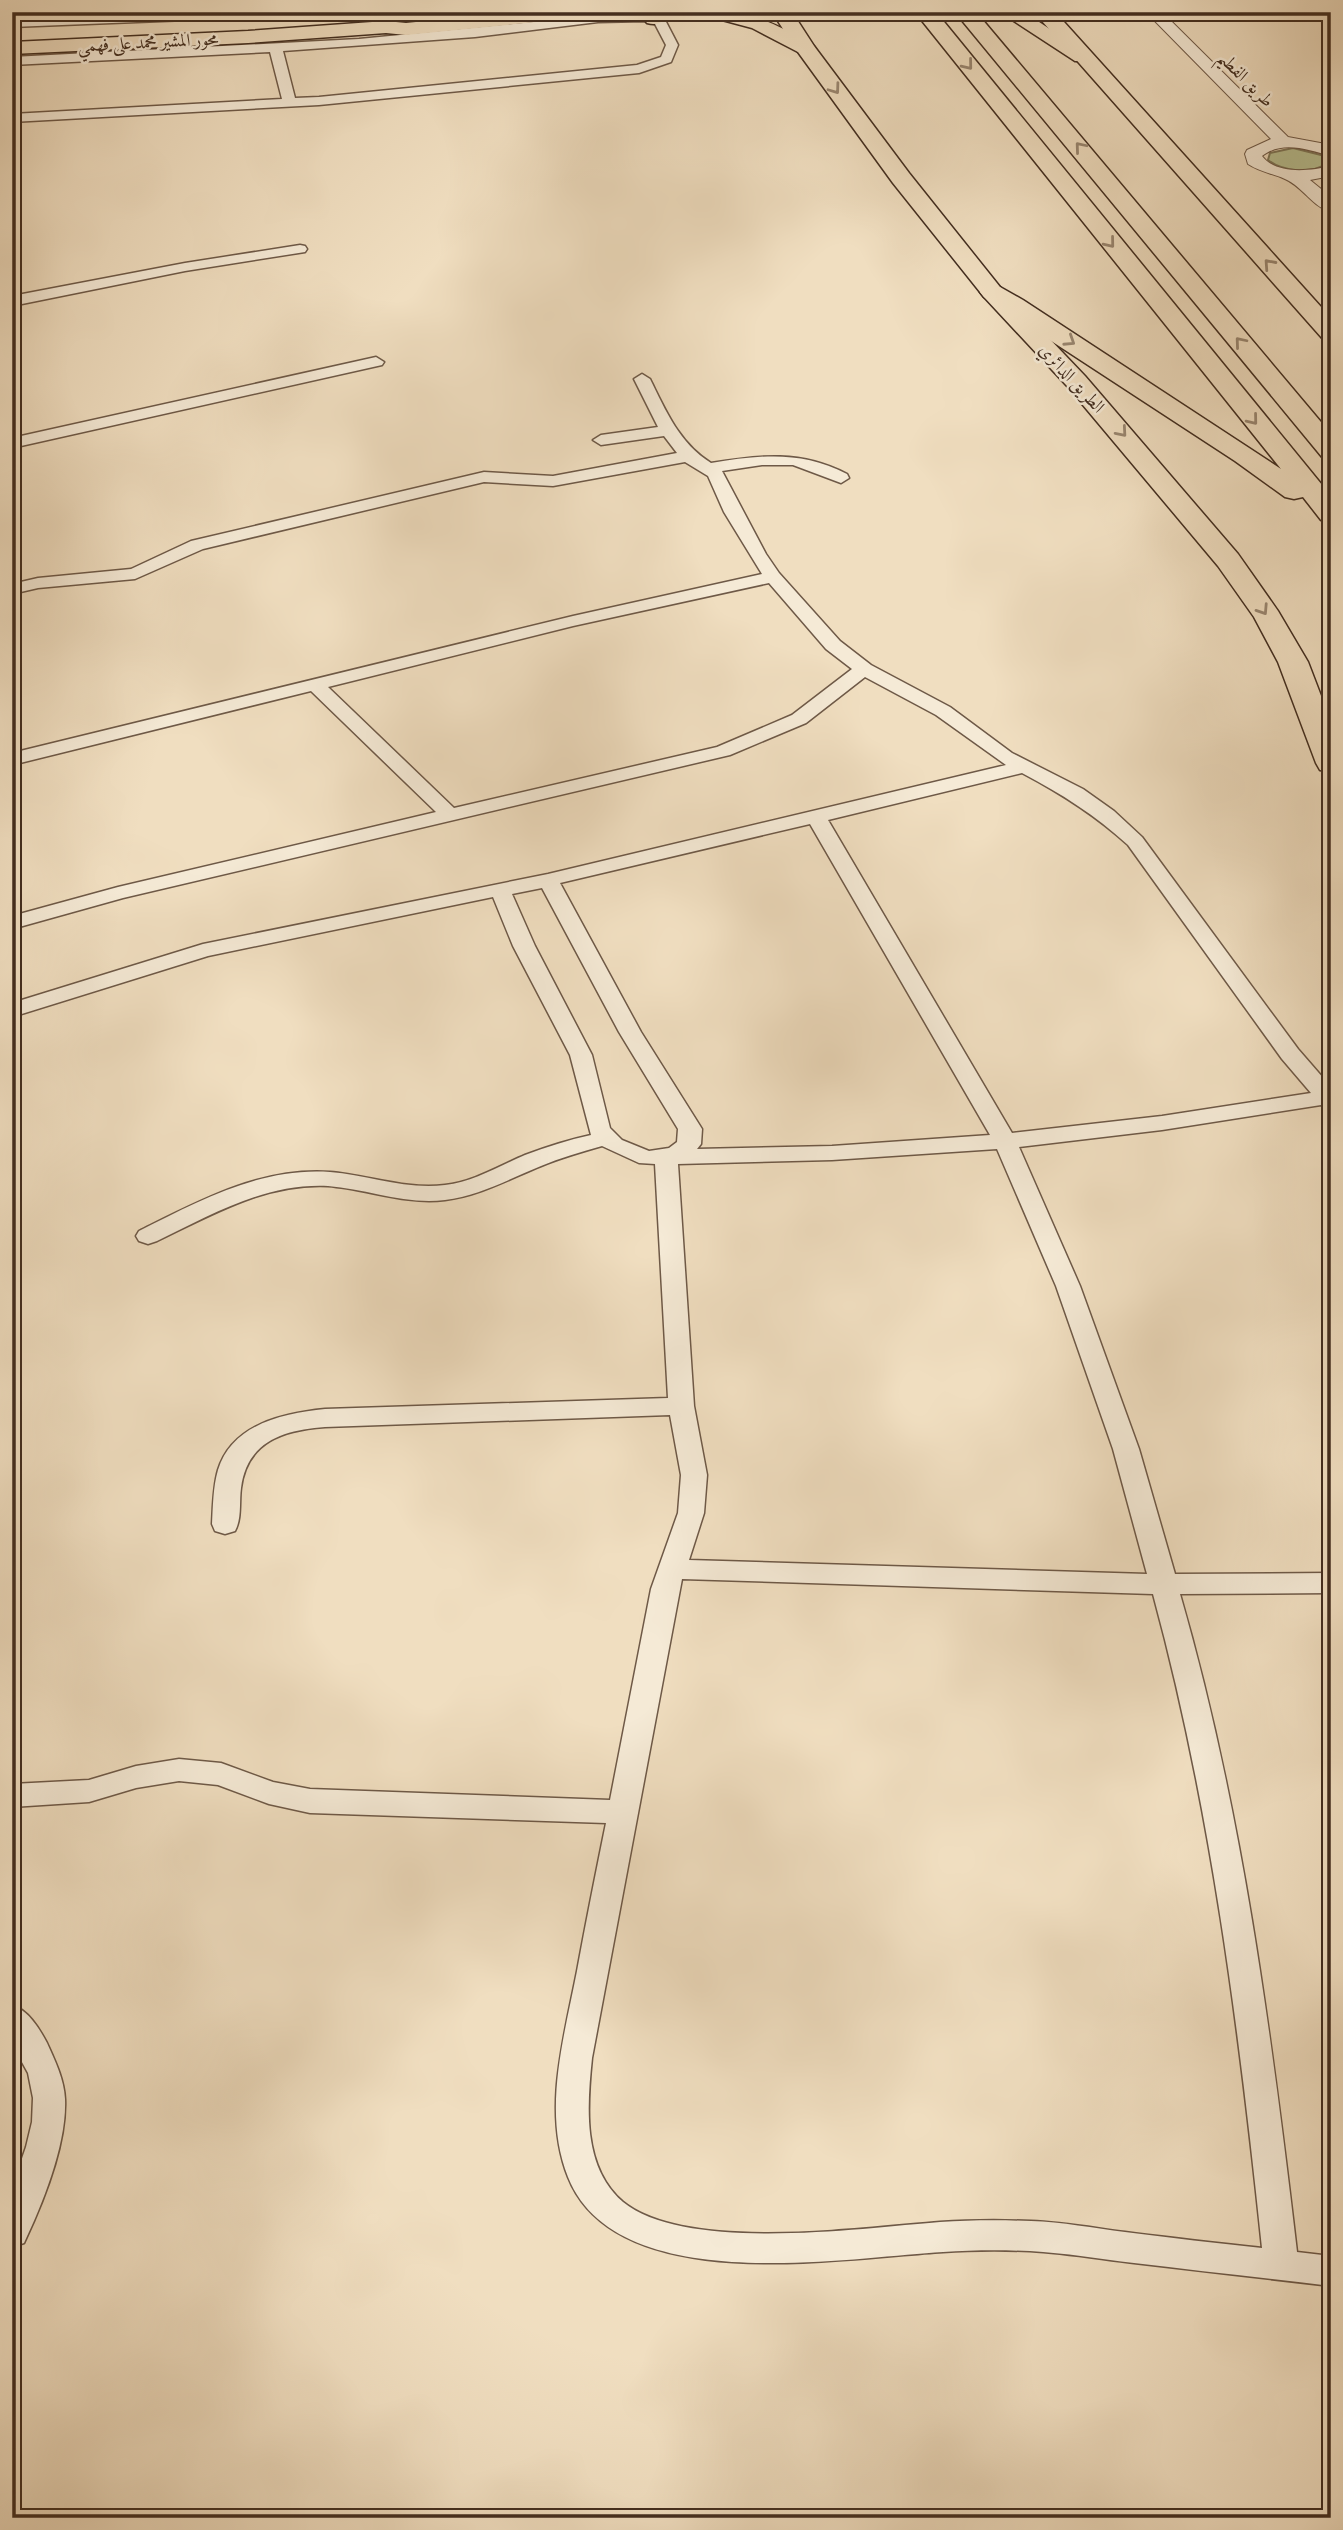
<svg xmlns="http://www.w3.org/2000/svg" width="1343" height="2530" viewBox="0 0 1343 2530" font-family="Alegreya,Amiri,serif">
<rect width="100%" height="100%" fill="#f0dec0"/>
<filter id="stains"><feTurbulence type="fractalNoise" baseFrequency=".00286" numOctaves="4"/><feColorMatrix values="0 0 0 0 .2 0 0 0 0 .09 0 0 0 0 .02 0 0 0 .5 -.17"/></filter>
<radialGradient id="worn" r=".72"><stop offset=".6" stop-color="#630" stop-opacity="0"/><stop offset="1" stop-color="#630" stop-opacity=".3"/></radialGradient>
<path fill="#b8c193" stroke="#7d7759" stroke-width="2" d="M1293,148L1325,156L1328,163C1312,174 1283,172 1268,160L1270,153Z"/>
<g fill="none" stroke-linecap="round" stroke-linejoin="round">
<defs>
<path id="minor" d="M186,12H291L285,16L12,27V19Z
M624,13L664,18L678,45L671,62L639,73L319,105L12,122V114L282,99L270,52L12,65V57L359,39ZM645,21L655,24L666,45L661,57L637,65L319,97L295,98L283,51L475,37L598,22Z
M300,245L305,246L307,249L305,252L185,271L12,306V296L185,263Z
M376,357L384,362L382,365L12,448V438Z
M642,374L650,379C666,411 679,443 711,463C760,455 801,450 847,474L849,478L841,483L793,465H762L722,471L766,554L779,573L840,641L871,665L950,707L1012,753L1083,789L1114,811L1142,837L1298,1049L1331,1087V1109L1321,1105L1162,1130L1019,1147L1080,1286L1139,1449L1175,1574L1331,1573V1593L1180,1594C1242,1808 1271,2031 1297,2252L1331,2256V2286C1265,2278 1200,2271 1134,2263C1100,2259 1065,2253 1030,2251C1001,2250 972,2250 943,2252C842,2258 616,2298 568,2177C542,2111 564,2038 577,1971C586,1922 596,1872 606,1823L310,1813L269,1804L218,1785L179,1781L136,1788L89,1802L12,1807V1784L89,1780L136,1766L179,1759L221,1763L273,1782L310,1789L610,1800L651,1589L678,1513L681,1475L670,1415L325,1427C284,1430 247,1441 241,1488C239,1502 242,1518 235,1531L225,1534L215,1531L212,1524C213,1506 213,1487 218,1470C232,1424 284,1413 325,1409L668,1398L655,1164L639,1163L602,1146C581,1152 560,1158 541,1166C509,1179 479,1196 445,1200C405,1205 367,1189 328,1186C265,1183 211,1215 157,1241L148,1244L139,1241L136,1236L139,1231C199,1201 261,1167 330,1172C368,1175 406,1190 445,1185C473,1182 499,1166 525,1155C546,1147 568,1140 591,1135L570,1055L513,946L493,897L208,956L12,1017V1003L203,944L548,874L1006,765L936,715L865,677L806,723L730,755L123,898L12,929V916L118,887L436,812L311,691L12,765V753L573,616L762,574L724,512L708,476L685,462L553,486L484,482L203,549L135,579L38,588L12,594V584L38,578L131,569L191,541L484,472L553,476L677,453L664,436L601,445L593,440L601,435L658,427L634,379ZM769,583L826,649L852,669L792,715L717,747L454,808L328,687L573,626ZM1022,773C1062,794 1095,815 1128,845L1282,1059L1311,1093L1162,1116L1012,1133L828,820ZM810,824L990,1135L832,1146L697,1149L701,1144L702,1129L641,1032L560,883ZM542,888L619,1032L678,1129L677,1142L669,1148L649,1151L622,1140L610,1128L592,1055L535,946L512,894ZM997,1149L1056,1286L1113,1449L1147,1574L689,1560L704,1513L707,1475L694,1406L678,1164L832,1160ZM682,1579L1153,1594C1211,1807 1239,2028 1262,2248C1217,2243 1171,2238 1125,2232C1094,2228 1062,2222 1031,2221C1001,2220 970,2220 940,2222C862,2228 686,2253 623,2202C582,2167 587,2106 592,2058Z
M12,2005C28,2010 39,2028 47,2043C55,2061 64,2079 65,2099C67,2143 43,2203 24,2243L12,2247V2187L26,2147L32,2122L33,2098L28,2073L12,2044Z"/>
<path id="tertiary" d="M1146,12H1162L1288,137L1331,145V156C1308,150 1283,140 1262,156C1276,175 1310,171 1331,166V176L1310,180L1331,197V212C1314,208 1302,186 1285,179C1272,173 1260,172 1248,164L1245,154L1247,150L1271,139Z"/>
<path id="primary" d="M515,12H587L577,18L406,35L386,33L248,43L12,54V42L248,31L386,21L406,23Z
M650,12H671C664,22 658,26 647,23L644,19Z
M704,12C754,12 769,21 812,44L815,48L812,52H798L752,28L707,16Z"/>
<path id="trunk" d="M772,12H792L814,46L909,173L1000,287L1085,376L1238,554L1278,611L1308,662L1331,722V772L1320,770L1316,763L1278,662L1254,617L1218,566L1067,386L984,297L893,183L798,52Z
M1034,12H1055L1331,318V340L1322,338Z"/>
<path id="motorway" d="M915,12H936L1331,496V522L1321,520L1303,497L1294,499L1285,497L1235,461L984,297L980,292L984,287H1000L1023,300L1281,469Z
M955,12H976L1331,434V459L1322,457Z
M1000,12H1024L1092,57L1089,61H1075Z"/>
</defs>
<use href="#minor" stroke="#6e5947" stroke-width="3"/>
<use href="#tertiary" stroke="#6e5947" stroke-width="2"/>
<use href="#primary" stroke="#422d1f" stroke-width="3"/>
<use href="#trunk" stroke="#422d1f" stroke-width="3"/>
<use href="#motorway" stroke="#422d1f" stroke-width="3"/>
<use href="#minor" fill="#f5ead6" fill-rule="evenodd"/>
<use href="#tertiary" fill="#f5ead6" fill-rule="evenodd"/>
<use href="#primary" fill="#f0dec0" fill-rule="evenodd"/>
<use href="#trunk" fill="#f0dec0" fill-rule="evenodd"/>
<use href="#motorway" fill="#f0dec0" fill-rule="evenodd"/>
</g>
<defs><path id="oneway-chevron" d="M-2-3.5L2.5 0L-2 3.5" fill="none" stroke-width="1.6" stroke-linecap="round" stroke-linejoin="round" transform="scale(1.75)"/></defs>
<g stroke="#998670">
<use href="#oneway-chevron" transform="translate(968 65) rotate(51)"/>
<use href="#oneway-chevron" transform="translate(835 89) rotate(54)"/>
<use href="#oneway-chevron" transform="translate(1080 147) rotate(-130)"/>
<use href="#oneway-chevron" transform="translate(1110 243) rotate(51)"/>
<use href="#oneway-chevron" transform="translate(1269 264) rotate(-132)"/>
<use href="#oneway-chevron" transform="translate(1070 341) rotate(33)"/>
<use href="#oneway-chevron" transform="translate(1240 342) rotate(-130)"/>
<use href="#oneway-chevron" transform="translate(1253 420) rotate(51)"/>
<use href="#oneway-chevron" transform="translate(1122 432) rotate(49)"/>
<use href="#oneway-chevron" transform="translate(1263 610) rotate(57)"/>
</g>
<g text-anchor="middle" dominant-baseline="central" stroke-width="5" stroke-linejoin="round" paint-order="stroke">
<g font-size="18" fill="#422d1f" stroke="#f5ead6">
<text transform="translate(148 42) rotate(-3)">محور المشير محمد على فهمي</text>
<text transform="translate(1246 79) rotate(45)">طريق الفطيم</text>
<text transform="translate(1072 378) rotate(47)">الطريق الدائري</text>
</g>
</g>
<rect width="1343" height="2530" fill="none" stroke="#f0dec0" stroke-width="42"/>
<rect x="14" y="14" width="1315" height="2502" fill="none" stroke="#422d1f" stroke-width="3.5"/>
<rect x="21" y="21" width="1301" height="2488" fill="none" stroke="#422d1f" stroke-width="2"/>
<rect width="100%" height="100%" filter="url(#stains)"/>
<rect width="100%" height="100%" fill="url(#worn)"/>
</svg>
